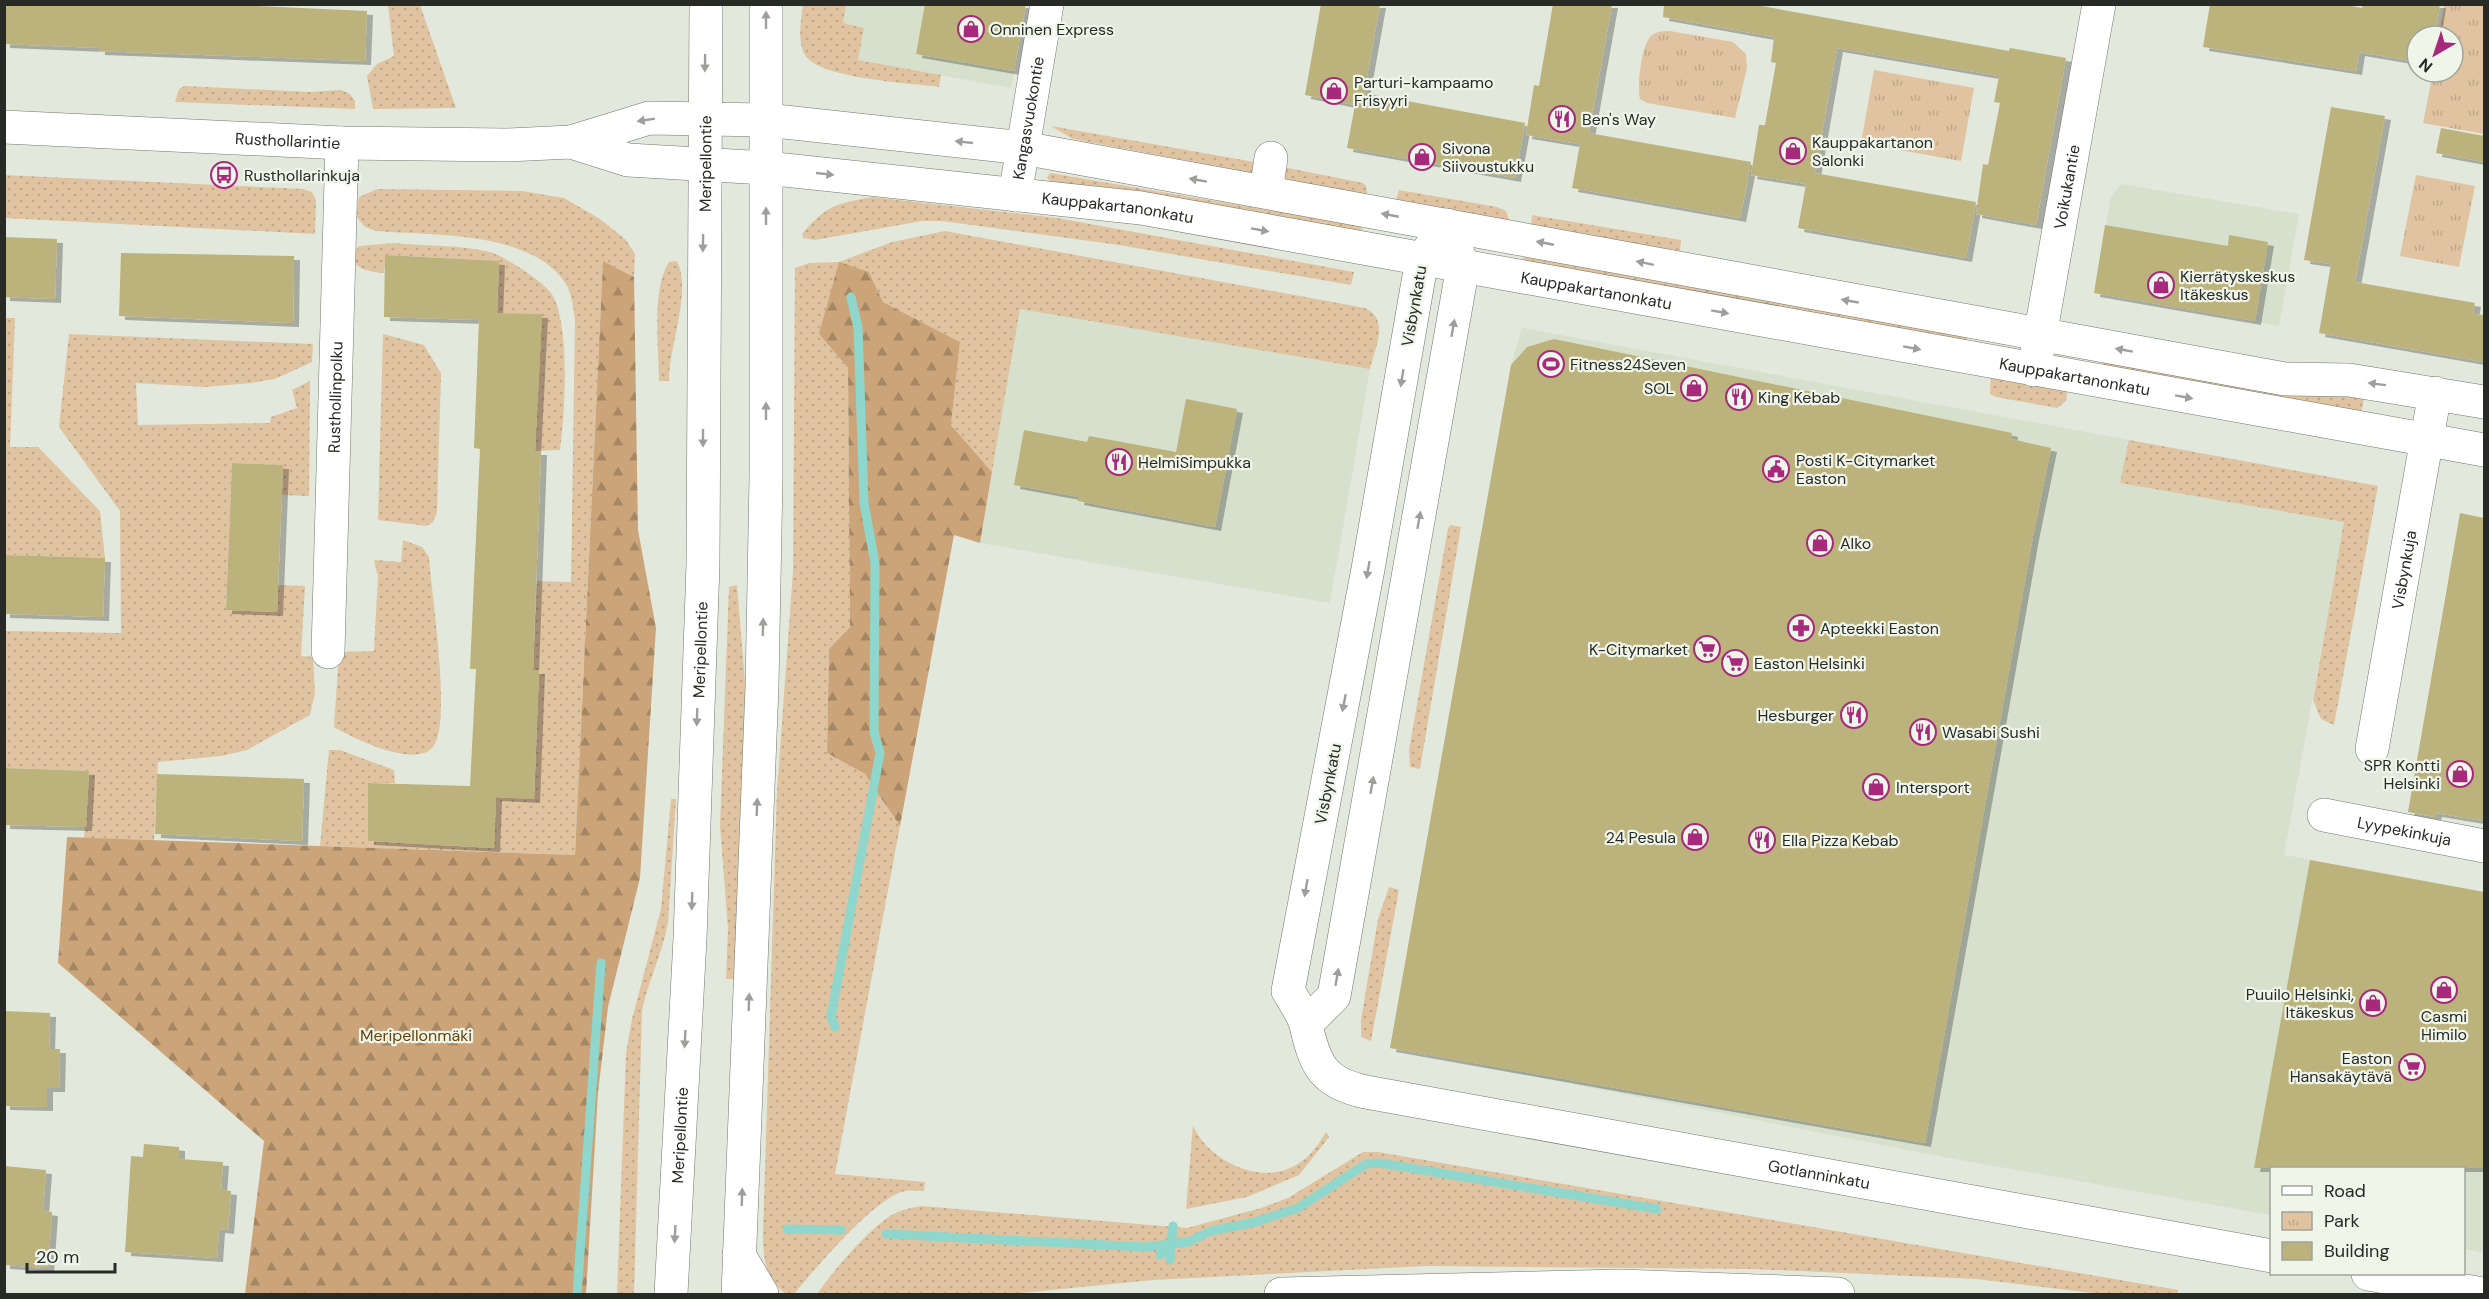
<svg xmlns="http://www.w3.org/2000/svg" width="2489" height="1299" viewBox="0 0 2489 1299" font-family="'DM Sans',sans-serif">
<defs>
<pattern id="grass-dots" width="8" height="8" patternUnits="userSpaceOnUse" patternTransform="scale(1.5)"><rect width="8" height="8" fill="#e0c3a0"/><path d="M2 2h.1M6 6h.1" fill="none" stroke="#c0a88a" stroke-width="1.8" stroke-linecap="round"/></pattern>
<pattern id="forest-firs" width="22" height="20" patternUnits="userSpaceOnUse" patternTransform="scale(1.5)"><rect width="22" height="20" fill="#cba579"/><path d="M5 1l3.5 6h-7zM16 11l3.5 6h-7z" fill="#a58763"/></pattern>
<pattern id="park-tufts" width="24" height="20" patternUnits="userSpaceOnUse" patternTransform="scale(1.5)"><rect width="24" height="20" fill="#e0c3a0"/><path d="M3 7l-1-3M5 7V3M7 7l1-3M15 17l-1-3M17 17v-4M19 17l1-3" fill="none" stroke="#c0a88a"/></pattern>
<filter id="shadow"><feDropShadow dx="6" dy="4" stdDeviation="0" flood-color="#0004"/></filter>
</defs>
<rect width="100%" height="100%" fill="#e2e8dc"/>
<path fill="#d7e0cd" d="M846,5H1026L1011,88L858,60L864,28L843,23Z
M2121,184L2299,214L2279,326L2094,293L2111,197Z
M1020,309L1370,369L1330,603L980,543Z
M1522,328L2352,481L2284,855L2484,892V1253L2464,1249V1168H2272L2271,1215L1943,1157L1390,1048L1511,365Z"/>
<path fill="url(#grass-dots)" d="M388,5H420L456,108L373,109L367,76L377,64L394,56Z
M803,5H846L843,23L864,28L858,60L941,75L939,87C912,83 819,79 805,55C797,41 801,20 803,5Z
M185,86L310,92L341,90L350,94L355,101V109L175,102L179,89Z
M1051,126L1260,163L1258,174L1073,139Z
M1283,167L1363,183L1366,186L1367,196L1280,178Z
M1050,173L1362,226L1360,240L1052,184L1047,178Z
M4,175L303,189L312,192L316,200L315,234L5,218Z
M377,189L522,191L564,198L600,219L626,240L635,254L634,277L603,261L575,855L320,846L329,750H340L394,770L395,783H368V841L493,848L496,797L534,798L539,671L533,670L537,581L571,582L575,319C573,308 572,294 566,284C531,230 433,236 376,231L365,227L356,216L359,197Z
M1399,190L1497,207L1506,211L1510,222L1395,203Z
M872,197L1057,218L1354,272L1351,285L1119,245L942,221H922L815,240L803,238L802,234C827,205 835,204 872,197Z
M1532,215L1681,240L1680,251L1531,226Z
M945,231L1365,308C1390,320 1375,347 1370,369L1020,309L992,472L951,425L960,342L883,302L869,272L819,334L848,368L850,627L829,649L827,753L865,774L900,826L835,1174L925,1182L924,1191C918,1191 911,1190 905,1191C876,1196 814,1270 794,1294H786C765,1278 763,1258 763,1233L777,791L793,571L795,268L809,263L839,262L892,242Z
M394,243C423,246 461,245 490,252C504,256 546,283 553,296C570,328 565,413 560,450L535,451L541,314L497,313L499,261L386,255L384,273C367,272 344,267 359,246Z
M1524,256L1967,332V351L1522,271Z
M677,261C692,292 669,345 669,381H659C659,348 651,290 669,262Z
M5,318H15L10,447H38L100,511L105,558L5,555Z
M69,334L313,344L312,362L275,379L251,383L205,387L136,383L138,425L270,423L271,417L297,408L292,390L310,381L309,496L282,495L283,465L232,463L226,610L277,612L278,585L305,586L301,656L313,657L315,693L310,715L247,750L221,756L158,762L154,840L84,838L89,771L5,768V631L121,633L120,511L59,427Z
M383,334L424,345L441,373L437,512L433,522L427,526L378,520Z
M2105,356L2365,394L2360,419L2101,374Z
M1991,372L2068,387L2066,401L2057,408L1996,397L1990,394Z
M2129,440L2378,486L2334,725L2321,719L2313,700L2344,522L2120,483Z
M1451,525L1461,527L1420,769L1410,767L1409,750L1448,528Z
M403,540L422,547L429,557C431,592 453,727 432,748C413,768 353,738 334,727L339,652L374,651L378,577L374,560L401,562Z
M737,585L746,694L735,979H726L728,929L720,826L729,587Z
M671,799H676L668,922C663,953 648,980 642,1011L634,1294H617L626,1053L632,1019L661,909Z
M1389,887L1399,890L1371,1041L1361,1037V1020L1378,919Z
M1193,1125C1206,1158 1255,1184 1290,1168C1307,1161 1317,1147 1326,1132L1329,1137L1299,1175L1247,1197L1186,1209Z
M1363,1152H1378L2178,1290V1294H2101L1977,1279L1753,1269L1426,1266L1153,1280L1012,1294H817C834,1270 866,1232 890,1216C899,1210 911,1208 921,1206L1187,1228L1261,1208L1288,1198Z"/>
<path fill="url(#forest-firs)" d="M603,261L634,277L638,530L656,628L640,878L608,1007L598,1093L586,1294H245L264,1141L58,963L67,837L575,855Z
M839,262L869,272L883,302L960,342L951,425L992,472L980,543L954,535L900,826L865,774L827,753L829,649L850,627L848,368L819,334Z"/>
<path fill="url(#park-tufts)" d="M2444,5H2484V134L2423,123L2433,72H2453V36H2439Z
M1670,31L1733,42L1746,54L1747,68L1735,118L1647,103L1640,99C1637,86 1641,44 1652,35C1658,31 1664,31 1670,31Z
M1874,70L1974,88L1961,161L1861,143Z
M2416,175L2475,186L2459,267L2400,256Z"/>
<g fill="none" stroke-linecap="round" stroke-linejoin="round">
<path stroke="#8fd7cd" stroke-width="9" d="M835,1027L831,1016L880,753L874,732L875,563L864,503L858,328L851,297
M787,1229L841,1230
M886,1234L1145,1247L1188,1242L1211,1231L1255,1222L1298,1208L1366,1164L1380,1163L1657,1209
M1160,1255L1172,1244
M1170,1260L1173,1226
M577,1294L601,963"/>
</g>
<path fill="#bcb27b" filter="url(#shadow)" d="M4,4H217L367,11L365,61L99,51V48L4,44Z
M925,4H1026L1014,71L916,54Z
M1321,4H1380L1364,93L1525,123L1515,178L1347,148L1355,105L1305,95Z
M1553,4H1612L1589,133L1751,162L1740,218L1572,188L1580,144L1526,135L1534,85L1539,86Z
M1664,4H1751L2009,51L2010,48L2066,58L2036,225L1976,214L1983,164L1988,165L2000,103L1994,102L1999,76L1837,48L1815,173L1976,202L1966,258L1798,228L1806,184L1751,175L1759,125H1765L1776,63L1771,62L1774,37L1663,17Z
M2210,4H2341L2362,8L2363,4H2440L2435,36H2417V62L2359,52L2356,71L2203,47Z
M2331,107L2385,116L2355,282L2475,303L2473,314L2484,315V362L2319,333L2331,264L2304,260Z
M2441,128L2484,136V162L2436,153Z
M2105,225L2228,246L2229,235L2268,242L2255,321L2094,293Z
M4,237L57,239L55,299L4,297Z
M121,253L294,256L293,323L119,316Z
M385,255L499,261L497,313L542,314L535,451H541L533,670H539L534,799L496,797L494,848L368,841V783L470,786L476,669H470L480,449L474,448L479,320L384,317Z
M1554,339L2012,433L2011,439L2051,448L2033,536L1925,1143L1390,1048L1511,365L1527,347Z
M1186,399L1237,409L1215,527L1078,501L1079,497L1014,485L1024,430L1087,442L1089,436L1176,452Z
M232,463L283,465L277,612L226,610Z
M2460,513L2484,518V821L2436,813L2435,817L2408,812Z
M4,555L105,558L103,617L4,614Z
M4,768L89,771L86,827L4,825Z
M157,774L304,779L302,841L155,834Z
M2310,860L2484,892V1168H2254Z
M4,1011L50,1013L49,1049H60L59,1088H47V1107L4,1106Z
M144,1144L179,1147V1159L223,1162L221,1190L231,1191L228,1230L219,1229L217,1258L125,1252L131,1156L143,1157Z
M4,1166L46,1170L43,1211L52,1212L48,1268L4,1265Z"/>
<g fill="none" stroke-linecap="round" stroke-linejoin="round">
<defs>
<g id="street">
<path d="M1266,192L1271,158"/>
<path id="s1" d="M1015,195L1047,4"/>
<path id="s2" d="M1447,225L1422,259L1368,569L1288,991C1294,1001 1303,1014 1306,1025C1315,1065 1323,1083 1366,1092L2272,1256"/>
<path id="s3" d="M2034,370L2099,4"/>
<path id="s4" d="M328,652L342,143"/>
<path id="s5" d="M2372,749L2435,393"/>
<path id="s6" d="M2324,815L2484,846"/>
<path d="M1306,1024L1334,996L1463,266L1453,241"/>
<path d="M2368,1274L2483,1294"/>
</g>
<g id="secondary">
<path id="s7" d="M4,127L342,143L506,145L571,142L649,118L766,120L1023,148L2285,379L2349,380L2484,402"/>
<path id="s8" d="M571,142L628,160L766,168L1141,208L2484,450"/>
</g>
<g id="primary">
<path id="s9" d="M671,1294L690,939L703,564L706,4"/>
<path d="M738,1294L762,686L766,478V4"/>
</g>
<path id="highway" d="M739,1255L762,1294
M1281,1294L1621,1286L1838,1294"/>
</defs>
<use href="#street" stroke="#72776d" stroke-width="34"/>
<use href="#secondary" stroke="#72776d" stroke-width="34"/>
<use href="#primary" stroke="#72776d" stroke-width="34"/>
<use href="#highway" stroke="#72776d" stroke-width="34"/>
<use href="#street" stroke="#fff" stroke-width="33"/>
<use href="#secondary" stroke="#fff" stroke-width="33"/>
<use href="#primary" stroke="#fff" stroke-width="33"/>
<use href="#highway" stroke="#fff" stroke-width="33"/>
</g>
<defs><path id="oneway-solid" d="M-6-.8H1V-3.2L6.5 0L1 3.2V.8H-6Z" transform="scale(1.5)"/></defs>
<g fill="#9e9f9d">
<use href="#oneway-solid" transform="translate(766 20) rotate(-90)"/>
<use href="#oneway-solid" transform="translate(705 63) rotate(91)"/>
<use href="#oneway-solid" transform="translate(646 120) rotate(171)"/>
<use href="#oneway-solid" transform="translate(964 142) rotate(-174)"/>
<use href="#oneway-solid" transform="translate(825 174) rotate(6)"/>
<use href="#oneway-solid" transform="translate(1198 180) rotate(-170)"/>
<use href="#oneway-solid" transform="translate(1390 215) rotate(-169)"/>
<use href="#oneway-solid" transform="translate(766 216) rotate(-90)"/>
<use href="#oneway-solid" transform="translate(1260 230) rotate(10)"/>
<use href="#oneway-solid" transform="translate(703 243) rotate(91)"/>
<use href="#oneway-solid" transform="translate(1545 243) rotate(-169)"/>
<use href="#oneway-solid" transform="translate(1645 263) rotate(-168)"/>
<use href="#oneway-solid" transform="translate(1850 301) rotate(-170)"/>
<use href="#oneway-solid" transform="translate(1720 312) rotate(10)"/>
<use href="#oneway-solid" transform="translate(1453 328) rotate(-80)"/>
<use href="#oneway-solid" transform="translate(1912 348) rotate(10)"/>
<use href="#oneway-solid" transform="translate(2124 350) rotate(-170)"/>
<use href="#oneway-solid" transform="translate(1402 378) rotate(99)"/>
<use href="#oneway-solid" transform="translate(2377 384) rotate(-173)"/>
<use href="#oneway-solid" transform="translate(2184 397) rotate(10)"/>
<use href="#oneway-solid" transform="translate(766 411) rotate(-90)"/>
<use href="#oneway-solid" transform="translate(703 438) rotate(90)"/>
<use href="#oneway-solid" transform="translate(1419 520) rotate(-80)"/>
<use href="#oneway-solid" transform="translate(1368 570) rotate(100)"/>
<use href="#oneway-solid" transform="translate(763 627) rotate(-89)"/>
<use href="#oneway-solid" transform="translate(1344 703) rotate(101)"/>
<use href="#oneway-solid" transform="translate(697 717) rotate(92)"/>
<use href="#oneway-solid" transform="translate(1372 785) rotate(-80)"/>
<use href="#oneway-solid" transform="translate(757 807) rotate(-88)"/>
<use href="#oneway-solid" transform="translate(1306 888) rotate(100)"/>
<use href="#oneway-solid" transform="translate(692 901) rotate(92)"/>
<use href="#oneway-solid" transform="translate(1337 977) rotate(-80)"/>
<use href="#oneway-solid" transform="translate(749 1002) rotate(-88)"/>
<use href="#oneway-solid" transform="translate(685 1039) rotate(93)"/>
<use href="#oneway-solid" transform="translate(742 1197) rotate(-88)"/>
<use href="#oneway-solid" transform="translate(675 1234) rotate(93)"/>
</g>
<defs>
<symbol id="shop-ring" viewBox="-11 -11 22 22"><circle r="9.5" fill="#f0f5e9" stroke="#a6297c" stroke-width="1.5"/><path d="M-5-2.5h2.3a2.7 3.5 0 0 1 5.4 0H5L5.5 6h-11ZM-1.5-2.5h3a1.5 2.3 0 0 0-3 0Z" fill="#a6297c"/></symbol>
<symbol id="restaurant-ring" viewBox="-11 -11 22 22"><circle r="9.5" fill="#f0f5e9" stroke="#a6297c" stroke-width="1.5"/><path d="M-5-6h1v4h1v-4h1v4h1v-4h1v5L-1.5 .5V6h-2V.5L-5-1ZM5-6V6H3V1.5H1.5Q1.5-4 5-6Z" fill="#a6297c"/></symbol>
<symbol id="bus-ring" viewBox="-11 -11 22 22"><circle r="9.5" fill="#f0f5e9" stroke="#a6297c" stroke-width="1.5"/><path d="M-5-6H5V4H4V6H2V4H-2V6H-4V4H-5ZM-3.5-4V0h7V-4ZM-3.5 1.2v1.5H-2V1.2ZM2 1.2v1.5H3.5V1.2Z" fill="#a6297c"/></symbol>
<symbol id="stadium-ring" viewBox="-11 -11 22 22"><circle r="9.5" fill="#f0f5e9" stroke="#a6297c" stroke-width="1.5"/><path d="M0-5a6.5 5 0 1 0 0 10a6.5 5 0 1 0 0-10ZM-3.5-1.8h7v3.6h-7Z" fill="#a6297c"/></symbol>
<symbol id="civic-ring" viewBox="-11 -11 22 22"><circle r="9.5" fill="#f0f5e9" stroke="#a6297c" stroke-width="1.5"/><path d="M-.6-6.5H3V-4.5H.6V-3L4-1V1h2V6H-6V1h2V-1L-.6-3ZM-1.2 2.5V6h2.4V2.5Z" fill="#a6297c"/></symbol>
<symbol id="pharmacy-ring" viewBox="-11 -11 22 22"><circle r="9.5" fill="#f0f5e9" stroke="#a6297c" stroke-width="1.5"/><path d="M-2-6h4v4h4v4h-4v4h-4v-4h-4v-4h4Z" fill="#a6297c"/></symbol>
<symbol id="supermarket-ring" viewBox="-11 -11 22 22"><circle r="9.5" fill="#f0f5e9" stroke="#a6297c" stroke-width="1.5"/><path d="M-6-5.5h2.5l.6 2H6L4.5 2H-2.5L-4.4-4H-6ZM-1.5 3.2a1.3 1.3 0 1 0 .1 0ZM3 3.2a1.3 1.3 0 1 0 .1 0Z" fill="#a6297c"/></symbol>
</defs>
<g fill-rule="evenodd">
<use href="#shop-ring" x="956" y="14" width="30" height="30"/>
<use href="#shop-ring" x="1319" y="76" width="30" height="30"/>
<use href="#restaurant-ring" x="1547" y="104" width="30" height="30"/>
<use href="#shop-ring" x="1778" y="136" width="30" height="30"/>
<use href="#shop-ring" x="1407" y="142" width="30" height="30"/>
<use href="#bus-ring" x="209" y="160" width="30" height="30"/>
<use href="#shop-ring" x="2146" y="270" width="30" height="30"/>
<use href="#stadium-ring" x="1536" y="349" width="30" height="30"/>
<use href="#shop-ring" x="1679" y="373" width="30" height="30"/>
<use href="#restaurant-ring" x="1724" y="382" width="30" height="30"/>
<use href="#restaurant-ring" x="1104" y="447" width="30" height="30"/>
<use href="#civic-ring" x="1761" y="454" width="30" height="30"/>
<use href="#shop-ring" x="1805" y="528" width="30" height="30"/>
<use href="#pharmacy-ring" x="1786" y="613" width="30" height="30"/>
<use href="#supermarket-ring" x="1692" y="634" width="30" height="30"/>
<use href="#supermarket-ring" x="1720" y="648" width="30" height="30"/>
<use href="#restaurant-ring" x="1839" y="700" width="30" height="30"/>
<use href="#restaurant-ring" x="1908" y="717" width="30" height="30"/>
<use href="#shop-ring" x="2445" y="759" width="30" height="30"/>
<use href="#shop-ring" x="1861" y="772" width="30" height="30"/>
<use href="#shop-ring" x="1680" y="822" width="30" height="30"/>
<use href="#restaurant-ring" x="1747" y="825" width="30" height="30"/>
<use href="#shop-ring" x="2429" y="975" width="30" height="30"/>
<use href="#shop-ring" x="2358" y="988" width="30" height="30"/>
<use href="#supermarket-ring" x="2397" y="1052" width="30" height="30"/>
</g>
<g text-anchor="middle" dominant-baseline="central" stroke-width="4.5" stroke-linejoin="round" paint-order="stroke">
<g font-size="16" fill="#282a25" stroke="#f0f5e9" text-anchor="start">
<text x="990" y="29">Onninen Express</text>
<text x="1354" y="82">Parturi-kampaamo<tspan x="1354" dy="18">Frisyyri</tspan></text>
<text x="1582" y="119">Ben's Way</text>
<text x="1812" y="142">Kauppakartanon<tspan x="1812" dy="18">Salonki</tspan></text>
<text x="1442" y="148">Sivona<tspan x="1442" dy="18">Siivoustukku</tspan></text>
<text x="244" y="175">Rusthollarinkuja</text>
<text x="2180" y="276">Kierrätyskeskus<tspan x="2180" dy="18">Itäkeskus</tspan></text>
<text x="1570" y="364">Fitness24Seven</text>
<text x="1674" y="388" text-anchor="end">SOL</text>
<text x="1758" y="397">King Kebab</text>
<text x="1796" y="460">Posti K-Citymarket<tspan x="1796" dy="18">Easton</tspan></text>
<text x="1138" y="462">HelmiSimpukka</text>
<text x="1840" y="543">Alko</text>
<text x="1820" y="628">Apteekki Easton</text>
<text x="1688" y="649" text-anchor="end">K-Citymarket</text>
<text x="1754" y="663">Easton Helsinki</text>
<text x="1834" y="715" text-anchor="end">Hesburger</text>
<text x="1942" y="732">Wasabi Sushi</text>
<text x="2440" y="765" text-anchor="end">SPR Kontti<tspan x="2440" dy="18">Helsinki</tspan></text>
<text x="1896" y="787">Intersport</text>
<text x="1676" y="837" text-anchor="end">24 Pesula</text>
<text x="1782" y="840">Ella Pizza Kebab</text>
<text x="2354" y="994" text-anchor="end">Puuilo Helsinki,<tspan x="2354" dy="18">Itäkeskus</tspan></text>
<text x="2444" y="1016" text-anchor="middle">Casmi<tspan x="2444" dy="18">Himilo</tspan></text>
<text x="2392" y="1058" text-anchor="end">Easton<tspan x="2392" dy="18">Hansakäytävä</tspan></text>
</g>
<g font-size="16" fill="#282a25" stroke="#f0f5e9">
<text stroke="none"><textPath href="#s1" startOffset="78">Kangasvuokontie</textPath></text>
<text stroke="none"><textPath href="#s7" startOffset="284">Rusthollarintie</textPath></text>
<text stroke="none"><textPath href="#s9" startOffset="1131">Meripellontie</textPath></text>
<text stroke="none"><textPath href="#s3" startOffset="186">Voikukantie</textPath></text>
<text stroke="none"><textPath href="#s8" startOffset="552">Kauppakartanonkatu</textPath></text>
<text stroke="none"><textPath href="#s8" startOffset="1038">Kauppakartanonkatu</textPath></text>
<text transform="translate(1414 306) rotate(-80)">Visbynkatu</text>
<text stroke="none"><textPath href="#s8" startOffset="1524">Kauppakartanonkatu</textPath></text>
<text stroke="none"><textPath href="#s4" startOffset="255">Rusthollinpolku</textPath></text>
<text stroke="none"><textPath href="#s5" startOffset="182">Visbynkuja</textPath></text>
<text stroke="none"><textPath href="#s9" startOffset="645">Meripellontie</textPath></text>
<text transform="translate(1328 784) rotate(-79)">Visbynkatu</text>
<text stroke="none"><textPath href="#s6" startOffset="82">Lyypekinkuja</textPath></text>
<text stroke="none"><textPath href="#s9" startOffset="159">Meripellontie</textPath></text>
<text stroke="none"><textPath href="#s2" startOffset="1383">Gotlanninkatu</textPath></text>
</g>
<g font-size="16" fill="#67420b" stroke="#f0f5e9">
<text x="416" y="1035">Meripellonmäki</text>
</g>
</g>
<rect width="2489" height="1299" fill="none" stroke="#282a25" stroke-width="12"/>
<rect x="2270" y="1167" width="195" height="108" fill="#f0f5e9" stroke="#a0a49b" stroke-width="1.5"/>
<rect x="2282" y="1186" width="30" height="9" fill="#ffffff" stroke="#a0a49b" stroke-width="1.5"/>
<text x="2324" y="1197" font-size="18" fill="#282a25">Road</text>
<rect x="2282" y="1212" width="30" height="18" fill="url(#park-tufts)" stroke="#a0a49b" stroke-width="1.5"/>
<text x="2324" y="1227" font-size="18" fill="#282a25">Park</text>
<rect x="2282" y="1242" width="30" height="18" fill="#bcb27b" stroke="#a0a49b" stroke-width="1.5"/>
<text x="2324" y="1257" font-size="18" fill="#282a25">Building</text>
<g transform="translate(2435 54) rotate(219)"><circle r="28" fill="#f0f5e9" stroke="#a0a49b" stroke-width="1.5"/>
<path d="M0-4.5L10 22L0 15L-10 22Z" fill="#a6297c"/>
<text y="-9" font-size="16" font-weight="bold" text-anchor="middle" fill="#282a25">N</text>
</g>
<path d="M27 1263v9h88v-9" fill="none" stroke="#282a25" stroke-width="3"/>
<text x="36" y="1263" font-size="18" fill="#282a25" stroke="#f0f5e9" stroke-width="4.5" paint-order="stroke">20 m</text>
</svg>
